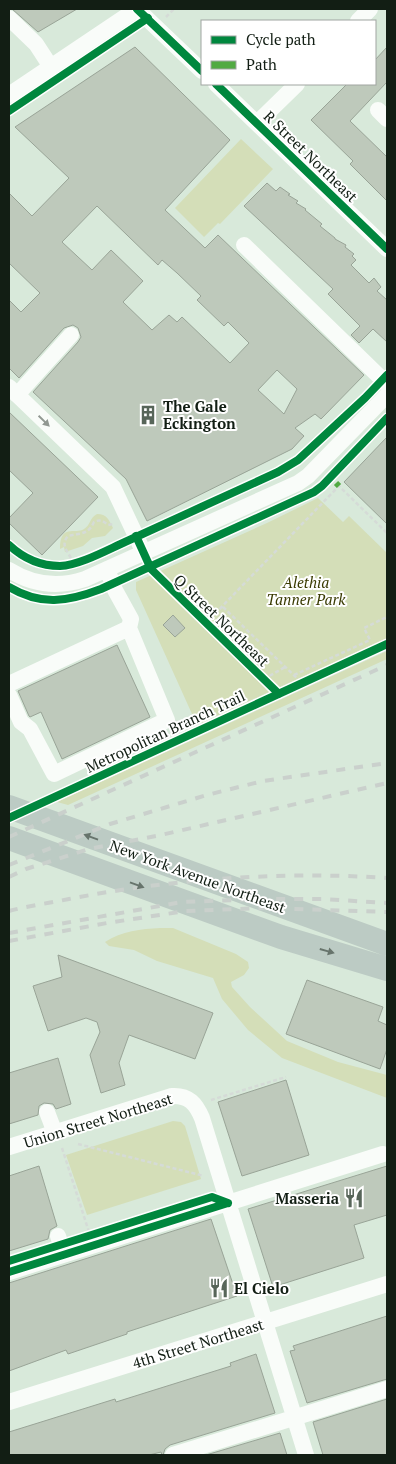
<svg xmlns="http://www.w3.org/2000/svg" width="396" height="1464" viewBox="0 0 396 1464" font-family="'PT Serif',serif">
<rect width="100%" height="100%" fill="#d8e9da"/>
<path fill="#d4deb8" d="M241,139L273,169L220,224L218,223L204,237L175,208Z
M318,498L343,522L349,516L387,553V638L197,725L136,590V582L267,523Z
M97,514C107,514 109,520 113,528L105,536L92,538L83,546L65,552L64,547L60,549C60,523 75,535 84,529C91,525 89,518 97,514Z
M387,651V659L68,805L57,802Z
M160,928H173L236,954L248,962L249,968L244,975L231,982L232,987L250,1007L287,1041L338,1062L387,1075V1098L282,1058L248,1030L222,999L213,978L157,961L134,950L109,946L105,942C122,931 141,929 160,928Z
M173,1121L181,1122L185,1126L201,1179L87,1215L66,1155Z"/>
<path fill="#bec9bb" stroke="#99a497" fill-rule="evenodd" d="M12,9H77L38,32Z
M135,47L230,140L165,210L205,248L218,235L364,375L321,419L315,414L295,428L304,436L292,449L147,521L126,479L33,392L78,342L81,337L78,328L73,325L64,328L19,378L9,368V300L21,312L40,293L9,263V193L32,216L69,178L15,127ZM97,206L158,265L162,260L177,273L201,296L197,300L224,326L228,322L249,343L230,363L182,317L177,322L169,315L152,330L123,302L143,281L111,250L92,270L62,242ZM277,370L297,389L284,414L258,390Z
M387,47V82L350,121L387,157V201L350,164L353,161L311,120L347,84H375V60Z
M267,183L276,191L280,187L290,194L288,195L298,201L296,203L306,209L305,210L322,224L320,226L335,238V239L346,245L345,247L354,254L352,256L356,260L351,265L369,283L374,278L381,287L377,291L387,300V342L373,329L359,343L351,335L360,326L328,294L333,289L244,206Z
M9,412L98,497L42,555L9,523V518L33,493L9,470Z
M387,437V524L344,482Z
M173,615L185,628L175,637L163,625Z
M117,645L150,717L62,759L41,712L30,717L29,716L18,691Z
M58,955L213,1013L195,1059L129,1035L119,1063L125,1085L101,1093L90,1055L100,1032L97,1022L86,1018L48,1031L33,986L62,977Z
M307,980L383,1007L378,1021L387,1025V1049L380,1069L286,1034Z
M58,1058L71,1104L56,1109L53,1104L44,1103L39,1106L38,1115L9,1124V1073Z
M286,1080L309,1155L242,1176L218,1102Z
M39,1166L57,1226L50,1230L48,1239L9,1251V1176Z
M387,1166V1215L354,1225L364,1258L273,1287L248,1209Z
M211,1219L237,1296L127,1332V1334L68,1354L66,1350L9,1371V1283Z
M387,1316V1379L307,1403L290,1351L295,1350L293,1346Z
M256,1354L275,1413L170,1445L165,1449L163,1455H162L161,1452L149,1455H9V1432L115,1399L116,1402L231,1366L230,1363Z
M387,1399V1455H323L313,1422Z
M280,1433L287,1455H206Z"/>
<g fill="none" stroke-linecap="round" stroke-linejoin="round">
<path stroke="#d5dbd7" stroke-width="2.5" stroke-dasharray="4 2.5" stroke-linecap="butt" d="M166,17L174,9
M71,558C66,550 61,544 68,536C80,533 88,535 94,522C100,519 103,521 108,525L113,524
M223,607L302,683
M206,623L339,486L387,533
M294,675L370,640L364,628L387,617
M264,679L285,667
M211,1100L286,1077
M78,1144L204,1176
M62,1148L89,1232"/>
<path stroke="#f9fcf9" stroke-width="16" d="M137,9L202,71
M9,18L36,44L51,67
M358,21L370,9
M216,84L387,249
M9,95L137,9
M378,110L387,119
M257,123L297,84
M244,245L387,384
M9,387L113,487L144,553
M17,395L71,335
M9,570C33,585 58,588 85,579L298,483L308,476L387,395
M9,684L129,628
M9,695L21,722L30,729L54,774L167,720L129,628L131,619L115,590L107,569
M47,1112L55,1133
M9,1147L172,1096C189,1095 196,1104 202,1118L306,1455
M58,1236L64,1254
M9,1272L383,1154
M9,1402L387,1284
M173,1455L387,1389"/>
<path stroke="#bccbc4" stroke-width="24" d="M9,807L387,944
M9,838L281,937L387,969"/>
<path stroke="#cad0cc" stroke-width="4" stroke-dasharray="9 9" stroke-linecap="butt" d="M9,837L387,665
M9,865L110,824L207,795L263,781L387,763
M9,877L26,869L89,849L161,835L387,783
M9,911C28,906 49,903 69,899C172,879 281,871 387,878
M9,933L182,902L261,899H323L387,903
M9,941L107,923L186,911L264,908L387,912"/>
<path stroke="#51aa42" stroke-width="6" stroke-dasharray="12 6" stroke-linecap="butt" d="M336,483L339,486"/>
<defs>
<path id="cycleway" d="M137,9L202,71
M216,84L387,249
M9,111L148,18
M136,536L151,569L279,694
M9,545C23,558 41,566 60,566C80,565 107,550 125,542C176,519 227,495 278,472L298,460L365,398L387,375
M9,587C41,606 67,602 101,589L314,492L322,486L387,418
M9,818L387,644
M9,1261L212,1197L228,1203
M9,1272L228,1203"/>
</defs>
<use href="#cycleway" stroke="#fff" stroke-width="11"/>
<use href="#cycleway" stroke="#00873e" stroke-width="8"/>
</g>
<defs><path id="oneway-solid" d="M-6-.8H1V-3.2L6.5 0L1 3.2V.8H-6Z" transform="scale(1.25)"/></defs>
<use fill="#919892" href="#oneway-solid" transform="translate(44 421) rotate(44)"/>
<g fill="#67746c">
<use href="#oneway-solid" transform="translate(91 837) rotate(-160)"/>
<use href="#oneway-solid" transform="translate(137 885) rotate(20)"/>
<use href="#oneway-solid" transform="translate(327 951) rotate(16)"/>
</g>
<defs>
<symbol id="building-bare" viewBox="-9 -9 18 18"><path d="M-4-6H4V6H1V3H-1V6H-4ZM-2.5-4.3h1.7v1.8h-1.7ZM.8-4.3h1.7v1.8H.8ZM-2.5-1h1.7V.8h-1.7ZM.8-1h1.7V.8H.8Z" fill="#576559" stroke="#fff" stroke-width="2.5" paint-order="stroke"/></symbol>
<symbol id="restaurant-bare" viewBox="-9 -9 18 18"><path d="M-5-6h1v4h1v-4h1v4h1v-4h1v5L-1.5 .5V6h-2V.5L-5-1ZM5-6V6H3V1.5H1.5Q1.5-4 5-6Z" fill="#576559" stroke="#fff" stroke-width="2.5" paint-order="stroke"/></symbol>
</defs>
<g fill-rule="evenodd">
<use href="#building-bare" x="134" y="401" width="28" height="28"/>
<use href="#restaurant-bare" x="340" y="1184" width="28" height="28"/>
<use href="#restaurant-bare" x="205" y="1274" width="28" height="28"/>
</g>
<g text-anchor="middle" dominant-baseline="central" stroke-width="4" stroke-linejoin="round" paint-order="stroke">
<g font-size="15" fill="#121e14" stroke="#fff">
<text transform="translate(311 156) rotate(44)">R Street Northeast</text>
<text transform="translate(222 620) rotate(44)">Q Street Northeast</text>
<text transform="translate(165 731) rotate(-25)">Metropolitan Branch Trail</text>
<text transform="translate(198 876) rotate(20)">New York Avenue Northeast</text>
<text transform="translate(98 1120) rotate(-17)">Union Street Northeast</text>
<text transform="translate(198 1343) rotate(-17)">4th Street Northeast</text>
</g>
<g font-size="15" font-weight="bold" fill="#121e14" stroke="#fff" text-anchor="start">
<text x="163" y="406">The Gale<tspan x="163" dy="17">Eckington</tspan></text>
<text x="339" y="1198" text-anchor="end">Masseria</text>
<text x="234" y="1288">El Cielo</text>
</g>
<g font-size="15" font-style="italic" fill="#3a3b02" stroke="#fff">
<text x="306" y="582">Alethia<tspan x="306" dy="17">Tanner Park</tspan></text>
</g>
</g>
<rect width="396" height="1464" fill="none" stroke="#121e14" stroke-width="20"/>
<rect x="201" y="20" width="175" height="65" fill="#ffffff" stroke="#a0a5a1"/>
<rect x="211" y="36" width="25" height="8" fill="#00873e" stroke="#a0a5a1"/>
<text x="246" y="45" font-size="15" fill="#121e14">Cycle path</text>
<rect x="211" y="61" width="25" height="8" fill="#51aa42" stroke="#a0a5a1"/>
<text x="246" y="70" font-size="15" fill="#121e14">Path</text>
</svg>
